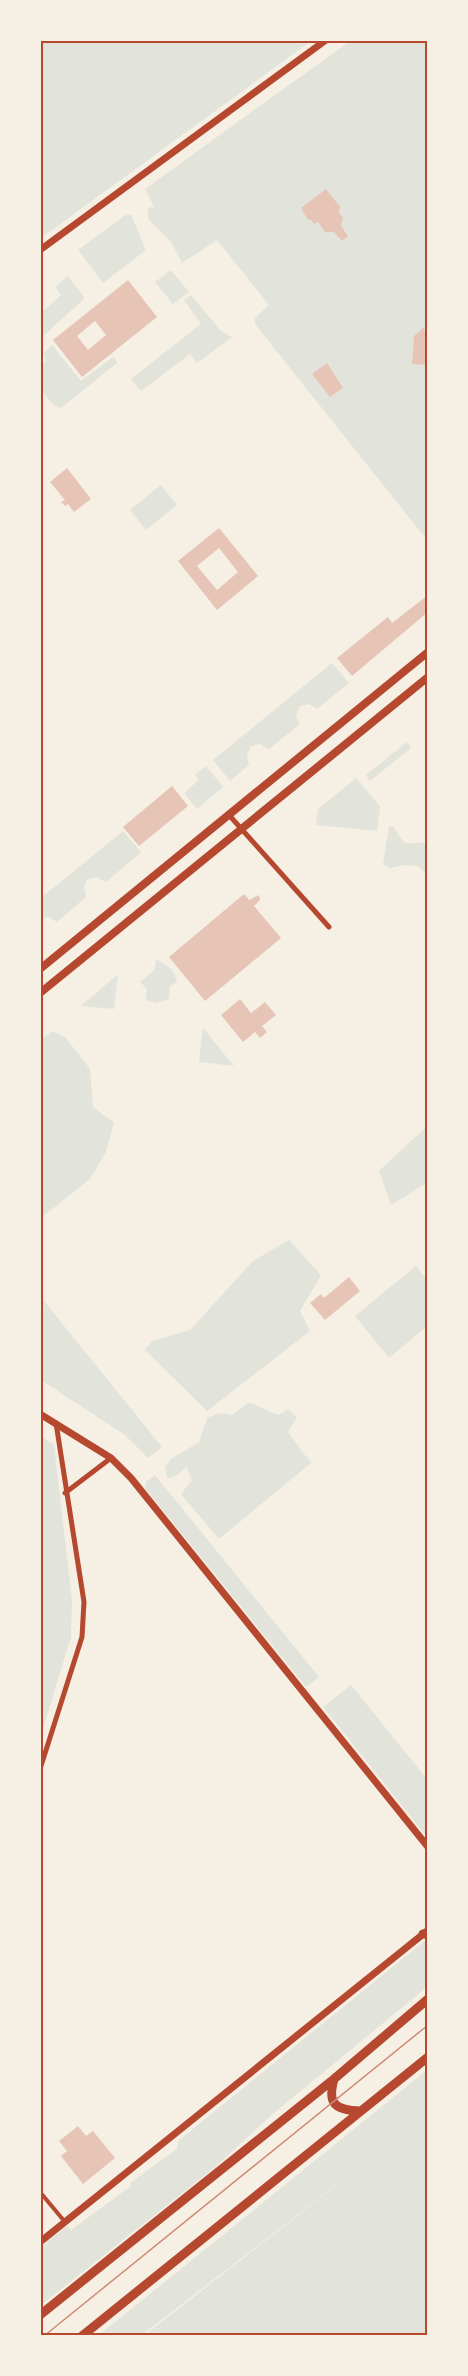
<svg xmlns="http://www.w3.org/2000/svg" width="468" height="2376" viewBox="0 0 468 2376" font-family="'DM Sans',sans-serif">
<rect width="100%" height="100%" fill="#f6efe4"/>
<path fill="#e2e4dc" d="M41,40H311V41L41,238Z
M350,41H427V540L255,324V318L269,305L217,240L182,263L172,243L148,219V208L154,207L145,189Z
M127,214L131,215L146,250L103,283L78,250Z
M171,270L189,292L173,304L155,282Z
M68,276L85,298L41,338V313L61,295L55,287Z
M191,295L221,331L232,337L197,363L190,354L141,391L131,379L201,324L184,300Z
M52,345L81,381L114,356L117,363L61,408C40,400 40,380 41,361L42,364L46,362L44,353Z
M161,485L177,505L146,530L130,510Z
M332,663L349,683L317,709L309,704L300,706L296,715L299,725L269,749L260,744L251,746L247,755L249,765L230,781L213,760Z
M407,742L411,748L370,781L366,775Z
M206,766L223,787L197,809L184,793L199,780L195,775Z
M356,778L380,806L377,831L316,825L318,809Z
M389,826L394,827C409,852 402,840 427,843V875L418,866L405,865L390,868L383,864Z
M123,831L141,852L106,882L97,877L87,879L84,888L86,897L57,922L48,917L41,919V898Z
M156,960C166,962 175,971 177,982L170,986L169,999L156,1003L146,1000L147,989L140,982L154,970Z
M118,974L114,1009L81,1006Z
M203,1028L234,1066L199,1062Z
M52,1031L65,1037L90,1069L93,1107L114,1123L106,1152L90,1179L41,1218V1040Z
M427,1126V1183L391,1205L379,1171Z
M289,1240L321,1275L300,1311L310,1331L207,1411L145,1350L152,1341L190,1330L253,1261Z
M416,1266L427,1280V1326L389,1358L355,1316Z
M40,1296L162,1447L148,1458L125,1435L41,1380Z
M249,1402L278,1415L288,1409L297,1417L288,1432L311,1463L219,1539L181,1494L192,1480L186,1466C180,1473 178,1477 167,1478L165,1467L171,1459L199,1442L207,1418L219,1413L232,1415Z
M41,1436L54,1445L72,1600L71,1637L41,1735Z
M155,1475L319,1677L306,1687L145,1488L146,1482Z
M351,1685L427,1779V1837L323,1707Z
M427,1939V1985L422,1991L274,2113L214,2168L41,2305V2247L67,2226L71,2230L131,2186L130,2183L177,2149L178,2141Z
M427,2070V2335H145L375,2155L142,2335H99Z"/>
<path fill="#e6c5b7" fill-rule="evenodd" d="M326,189L341,208L338,211L343,218L341,226L348,236L342,241L334,232H325L318,222L314,224L310,219L308,220L301,208Z
M128,280L157,317L82,377L53,340ZM95,321L106,335L88,350L77,336Z
M425,326L424,330H428V365L412,364L414,338H412Z
M327,363L343,388L330,397L312,374Z
M67,468L91,499L74,512L68,504L65,506L61,502L65,500L50,482Z
M219,528L258,576L217,610L178,561ZM219,548L238,572L217,590L197,566Z
M428,595V612L352,676L337,658L388,617L392,623Z
M172,786L188,806L139,846L123,827Z
M244,894L249,900L259,895L260,900L254,906L281,938L205,1001L169,957Z
M240,999L251,1013L265,1002L276,1015L262,1026L267,1032L260,1038L255,1032L243,1042L221,1015Z
M349,1277L360,1291L325,1320L310,1303L321,1294L324,1298Z
M78,2126L86,2136L93,2131L115,2158L83,2184L61,2156L67,2151L59,2141Z"/>
<g fill="none" stroke-linecap="round" stroke-linejoin="round">
<path stroke="#b5482f" stroke-width="4" d="M40,2192L65,2222"/>
<path stroke="#b5482f" stroke-width="5" d="M229,815L329,927
M65,1493L111,1458
M40,1769L82,1637L84,1602L56,1423"/>
<path stroke="#b5482f" stroke-width="7" d="M40,250L326,40
M40,1414L111,1458L131,1478L428,1847
M40,2242L427,1931"/>
<path stroke="#b5482f" stroke-width="8" d="M40,969L428,652
M40,993L428,677"/>
<path stroke="#b5482f" stroke-width="9" d="M423,1934H428
M334,2079C327,2104 335,2110 360,2111
M40,2315L334,2079L428,1999
M82,2336L428,2057"/>
<path stroke="#cf8b77" stroke-width="1.5" d="M44,2336L428,2025"/>
</g>
<rect width="468" height="2376" fill="none" stroke="#f6efe4" stroke-width="84"/>
<rect x="42" y="42" width="384" height="2292" fill="none" stroke="#b5482f" stroke-width="2"/>
</svg>
